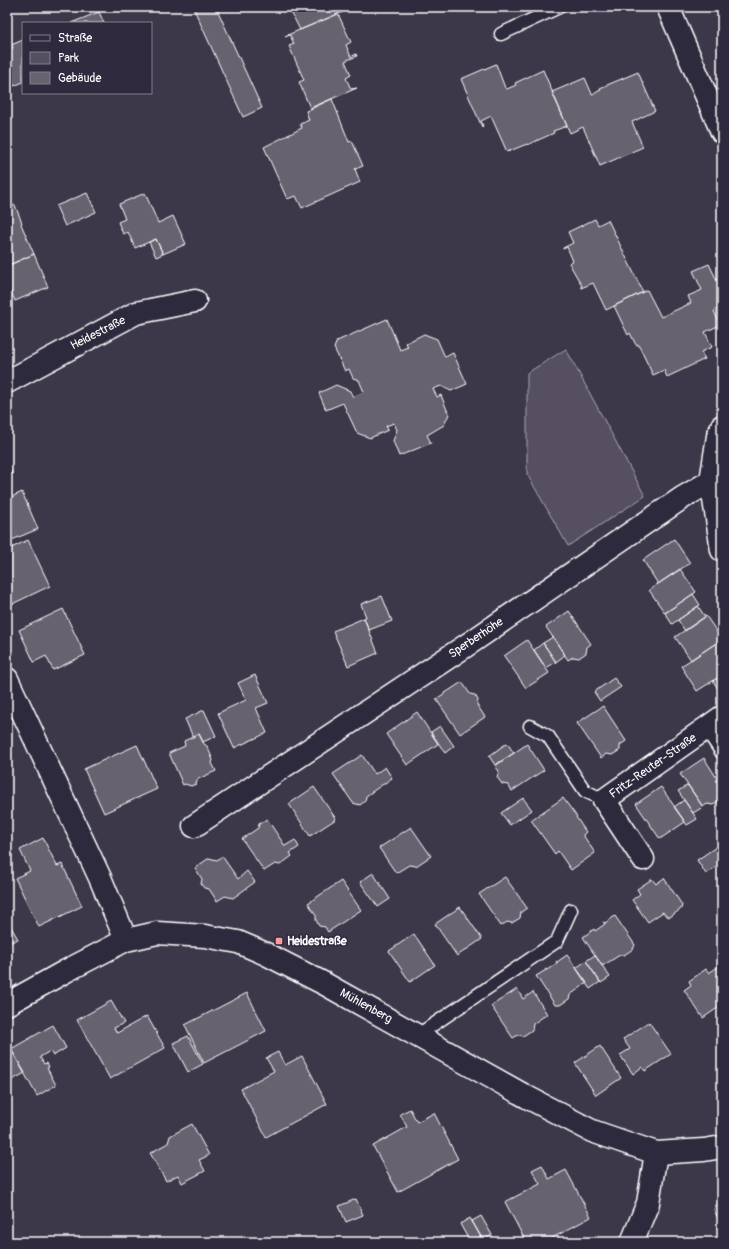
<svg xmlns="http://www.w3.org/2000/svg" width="729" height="1249" viewBox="0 0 729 1249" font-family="Pangolin,sans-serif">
<rect width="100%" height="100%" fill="#3c3749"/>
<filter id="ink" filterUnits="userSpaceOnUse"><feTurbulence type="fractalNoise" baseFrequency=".025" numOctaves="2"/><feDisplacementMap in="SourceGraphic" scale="8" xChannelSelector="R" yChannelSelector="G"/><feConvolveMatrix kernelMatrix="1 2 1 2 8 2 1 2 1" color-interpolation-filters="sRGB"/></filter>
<g filter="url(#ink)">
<path fill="#555060" stroke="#aaa8b0" d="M566,349L645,496L568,546L527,474V373Z"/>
<path fill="#666270" stroke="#fff" d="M193,7H216L262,108L243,117Z
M292,7H343L345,11L300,30L289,8Z
M99,12L104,23H71Z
M338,14L351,42L346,45L351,57L356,54L357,56L345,61L351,75L346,78L351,89L357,88L310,108L299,82L304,80L289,46L294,44L290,35L285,37V36Z
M23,40V82L14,86L7,71V50L13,48L11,45Z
M496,64L505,88L507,89L516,85L515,83L543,70L567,126L553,131L554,133L527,145V144L507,152L491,116L481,121L483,126L482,127L461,79Z
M7,71L11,79L7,81Z
M638,72L655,111L632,122L643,147L600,166L583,127L570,133L552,92L585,78L592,94L601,90L600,88Z
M332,99L349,142L352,141L363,166L355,169L360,182L302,208L296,196L287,199L264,147L302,128L300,124L309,120L306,111Z
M87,193L96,212L65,226L56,206Z
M145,193L158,223L173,216L186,244L163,254L156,239L135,248L128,232L123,234L118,222L125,219L119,204Z
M15,205L22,223L21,224L34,254L7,266V209Z
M595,219L598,225L608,220L643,292L606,310L593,283L581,288V286H582L569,263L573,261L567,247L563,249V248L573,243L568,232Z
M156,239L163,254L156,257L149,242Z
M34,254L48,287L15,301L7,283V266Z
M709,264L722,291V307L714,311L720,325L705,332L712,347L701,352L705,359L667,377L664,370L653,375L638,344L636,345L630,333L628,335L614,306L647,290L661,317L691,303L688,296L702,290L693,271Z
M387,319L400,350L408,347L406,343L424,334L437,339L445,357L453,353L467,384L451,391L441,386L433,389L437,397L441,395L447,410L449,414L444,425L427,435L431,443L399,456L393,441L397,430L394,423L386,426L388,430L370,438L357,433L343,403L326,410L319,393L336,385L350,391L353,397L364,392L359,380L353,378L349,369L345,371L334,348L337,341Z
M7,461L12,474L7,476Z
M22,492L38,529L7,542V499Z
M674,539L690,563L658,584L643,560Z
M28,540L50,586L10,605L7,598V550Z
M680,569L696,592L665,613L649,590Z
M693,594L700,605L672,624L665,613Z
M382,596L392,621L369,630L364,618L366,617L361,604Z
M698,606L705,617L685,631L678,620Z
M63,609L85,655L53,670L46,656L34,662L19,630Z
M569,611L591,644L587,647L586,653L579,658L573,657L568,660L546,627Z
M706,616L722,639L691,660L675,637Z
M364,618L378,653L348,666L333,631Z
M553,637L565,655L556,662L543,643Z
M527,640L549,673L526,688L504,656Z
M718,642L722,649V675L697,691L681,666Z
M543,643L556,662L546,668L534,650Z
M255,675L268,703L256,708L267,733L234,748L218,713L246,700L238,683Z
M722,675V691L720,692L713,681Z
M614,678L621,687L600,701L594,692Z
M462,682L470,694L475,695L478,700L477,705L485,717L460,734L436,699Z
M603,706L626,741L620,745V750L612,755L606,754L601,758L577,723Z
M204,710L216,736L203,742L199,734L193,737L185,719Z
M417,712L438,744L407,765L386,734Z
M440,726L454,746L445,753L431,732Z
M199,734L204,744L207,746L213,760L212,763L216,771L198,779L196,784L191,786L185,784L183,785L169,753L185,746L184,741Z
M507,743L514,753L495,765L489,756Z
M527,744L544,770L512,791L508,785L502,784L497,777L499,771L495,766Z
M137,745L157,789L104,813L84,769Z
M362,755L375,774L385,767L392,778L366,796L365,801L360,805L353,803L333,774Z
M704,758L722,786V794L720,800L713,805L707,804L703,807L680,774Z
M688,785L703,807L693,813L678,791Z
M314,787L336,819L310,836L289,804Z
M661,787L685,822L660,839L636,804Z
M523,798L532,810L510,825L501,813Z
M563,798L577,817H576L586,832L583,835L595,853L571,870L558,851L555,854L531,820Z
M684,800L697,819L687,825L674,807Z
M267,819L285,846L295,840L299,847L290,853L292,856L280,865L275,864L264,871L242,839L258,828L259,824Z
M411,827L431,856L416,866L409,865L396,873L379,848Z
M43,838L57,866L62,864L82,906L39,927L15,878L30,871L20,850Z
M719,845L722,850V868L720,864L706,874L697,860Z
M222,856L238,879L247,871L255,882L233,898L225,896L217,901L209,889L204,888L201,884L202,879L195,868L209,858L217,860Z
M373,873L390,899L378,907L360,882Z
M505,877L527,908L521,912L520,918L512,923L507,922L501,926L479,894Z
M664,878L682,905L681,909L670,917L666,916L663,912L648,922L632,900L640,894L637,889L652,879L656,884Z
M341,881L361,910L328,932L325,927L319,926L316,920V915L308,903Z
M460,907L482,939L457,956L435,924Z
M615,916L635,945L633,949L624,955H620L602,966L583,937L594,929L595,931L605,924L603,922L605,923Z
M7,920L18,939L7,944Z
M414,934L435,965L410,982L389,951Z
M567,955L587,983L570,995L569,999L560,1005H555L536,976L546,970L545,969L547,970L557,963L556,961L557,962Z
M595,955L610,977L601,983L586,961Z
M586,961L600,982L590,989L576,968Z
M719,966L722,971V1005L703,1018L684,990L691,985L689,981L706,969L709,973Z
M517,989L523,999L533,992L547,1014L533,1024L532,1030L523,1036L518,1035L513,1038L491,1006Z
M247,993L266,1031L204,1063L185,1025Z
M111,1001L124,1023L114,1028L117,1033L147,1016L165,1048L110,1079L77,1020Z
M649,1022L671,1054L645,1071L642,1067L633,1074L620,1055L630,1049L623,1039Z
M53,1025L66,1048L53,1056L50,1051L40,1057L44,1064L47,1063L49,1067L47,1068L56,1085L37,1096L11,1049Z
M188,1036L203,1064L188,1072L173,1043Z
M600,1046L621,1078L596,1095L575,1063Z
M11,1049L25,1073L10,1081L7,1076V1051Z
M278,1052L285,1065L302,1056L327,1104L266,1137L241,1089L274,1071L266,1058Z
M410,1109L417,1122L434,1113L458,1159L398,1192L373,1146L407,1127L400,1114Z
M192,1124L209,1155L199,1160L205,1171L182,1183L178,1175L166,1181L150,1153L168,1143L170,1136Z
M542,1165L549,1179L566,1170L591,1217L545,1242H526L505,1202L540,1184L532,1170Z
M356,1199L363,1215L346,1222L339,1206Z
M722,1202V1238L717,1227L721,1225L714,1210L715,1205Z
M481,1216L492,1235L483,1240L472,1221Z
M470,1218L481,1237L472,1242H470L460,1224Z"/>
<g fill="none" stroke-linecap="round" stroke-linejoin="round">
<defs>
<path id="lane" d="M501,34L559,7
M530,726L548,736L585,791L604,800
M706,729L722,753
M418,1035L557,941L571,910"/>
<path id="street" d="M668,7L722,132
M7,382L136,313L195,301
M722,426L718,436L711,481L722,550
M7,679L101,880L126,940
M194,826L473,641L682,498L711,481
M643,859L604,800L722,717
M7,1004L66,971L126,940L157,933L205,936L238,942L266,954L325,984L527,1097L592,1131L656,1153L704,1150L722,1147
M632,1242L648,1203L656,1153"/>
</defs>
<use href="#lane" stroke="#fff" stroke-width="15"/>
<use href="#street" stroke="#fff" stroke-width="25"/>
<use href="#lane" stroke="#2f2a3d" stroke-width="12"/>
<use href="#street" stroke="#2f2a3d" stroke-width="22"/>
</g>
</g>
<rect fill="#ff9aa2" stroke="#2f2a3d" stroke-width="1.5" x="275" y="937" width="8" height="8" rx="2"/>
<g text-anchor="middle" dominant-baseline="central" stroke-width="3" stroke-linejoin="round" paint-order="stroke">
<g font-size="12" fill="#fff" stroke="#2f2a3d">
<text transform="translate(98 333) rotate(-27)">Heidestraße</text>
<text transform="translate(476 638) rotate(-34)">Sperberhöhe</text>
<text transform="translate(653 766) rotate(-35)">Fritz-Reuter-Straße</text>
<text transform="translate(366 1006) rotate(29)">Mühlenberg</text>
</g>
<g font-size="12" font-weight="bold" fill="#fff" stroke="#2f2a3d" text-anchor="start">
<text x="287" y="941">Heidestraße</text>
</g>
</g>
<rect width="729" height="1249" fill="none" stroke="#2f2a3d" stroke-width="24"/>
<rect x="12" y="12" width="705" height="1225" fill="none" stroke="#fff" stroke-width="1.5" filter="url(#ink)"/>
<rect x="22" y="22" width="130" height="72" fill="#2f2a3d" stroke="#827f8b"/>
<rect x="30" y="35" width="20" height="6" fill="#2f2a3d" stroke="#827f8b"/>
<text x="58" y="42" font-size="12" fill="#ffffff">Straße</text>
<rect x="30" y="52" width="20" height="12" fill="#555060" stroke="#827f8b"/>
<text x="58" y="62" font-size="12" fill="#ffffff">Park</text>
<rect x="30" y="72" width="20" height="12" fill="#666270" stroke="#827f8b"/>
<text x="58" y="82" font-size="12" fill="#ffffff">Gebäude</text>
</svg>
